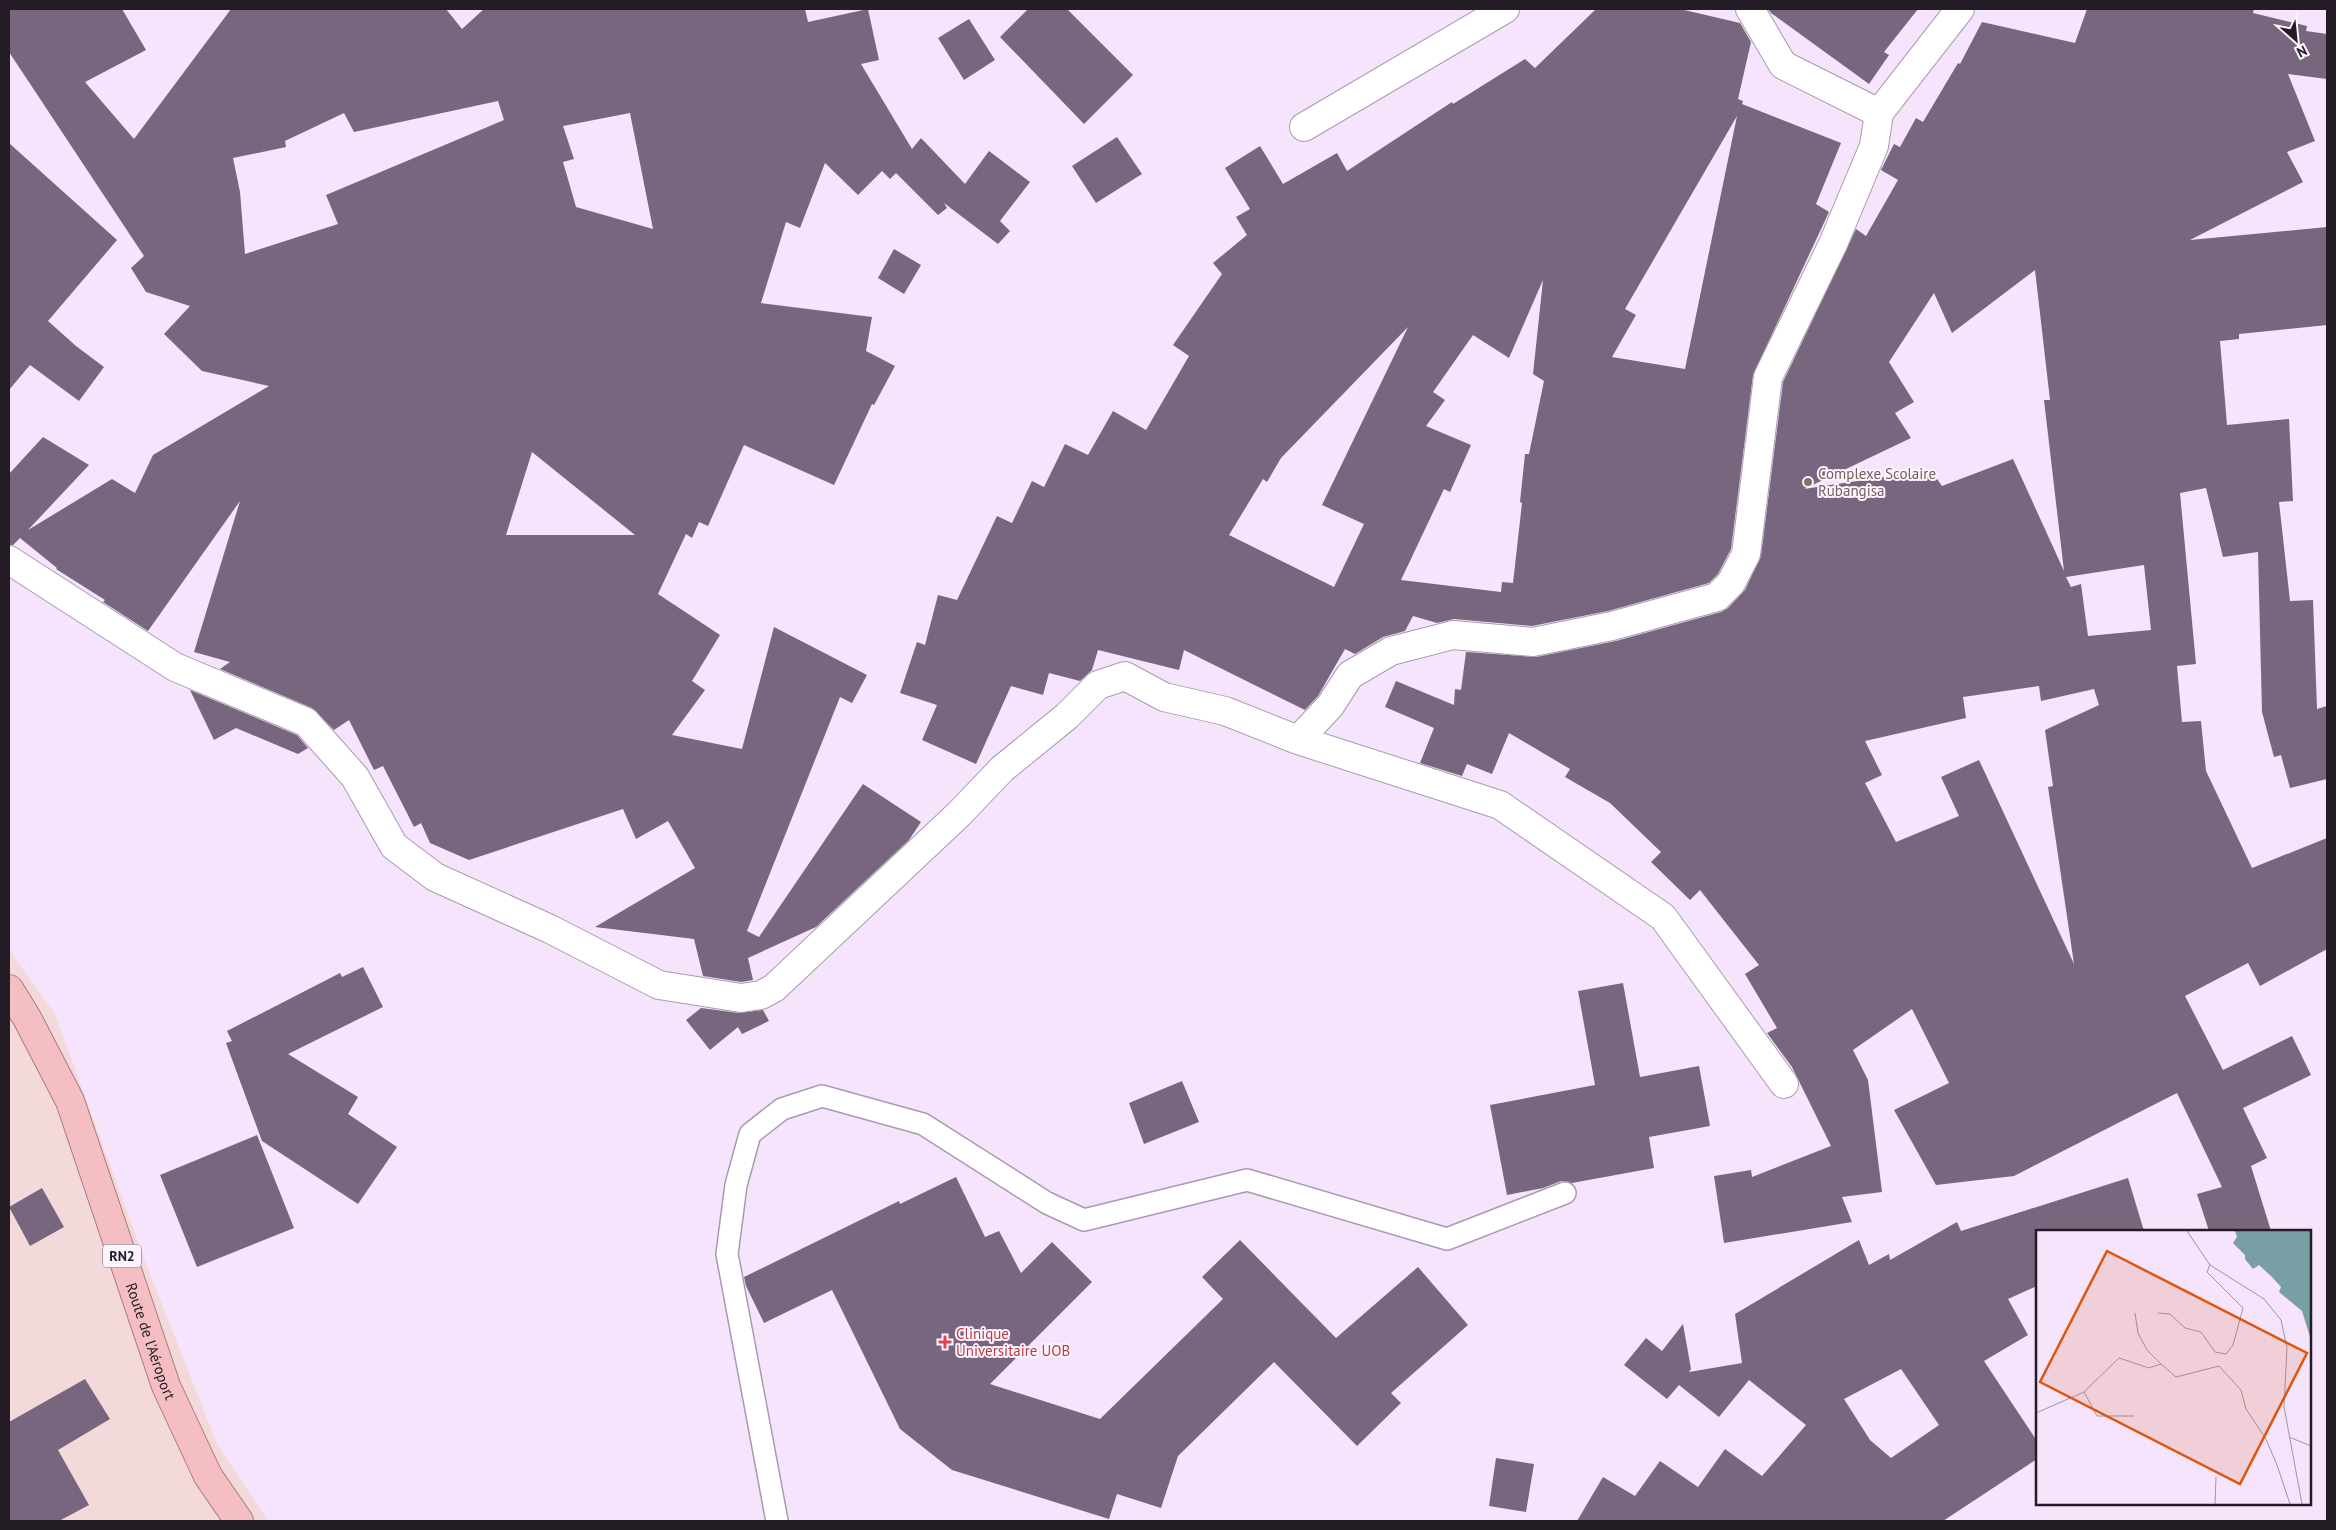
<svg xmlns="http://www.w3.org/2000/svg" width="2336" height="1530" viewBox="0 0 2336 1530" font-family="'PT Sans',sans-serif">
<rect width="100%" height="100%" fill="#f5e4fc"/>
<path fill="#f4d9db" d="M9,950L55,1014L145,1261L217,1444L268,1521H9Z"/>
<path fill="#78667f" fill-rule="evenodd" d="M9,9H122L146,50L85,82L134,139L231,9H446L462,29L484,9H805L808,22L868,9L879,60L861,64L912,149L921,138L965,184L989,151L1030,182L1000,221L1010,231L998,244L944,203L947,208L938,215L896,173L890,179L882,171L858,195L825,163L800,228L786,222L761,303L872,317L866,351L895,366L874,405L872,404L834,485L744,445L708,526L699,522L692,538L686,534L658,594L720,635L692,681L705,690L672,735L742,749L774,627L867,675L852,703L840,697L747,931L759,937L863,784L921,822L909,840L816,927L748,958L753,980L741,982L703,976L694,939L595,927L695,868L668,821L636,839L623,809L469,860L430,843L421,823L414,827L383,766L374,770L349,720L334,730L312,708L220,669L230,662L194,652L240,501L148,631L103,602L105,600L56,569L57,568L20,538L13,545H9V474L43,437L89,465L28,530L112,479L135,493L153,455L269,386L202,371L164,334L190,306L146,292L131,268L144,256L9,52ZM498,101L504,120L326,195L338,224L245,254L240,192L233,158L286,147L285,141L344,113L354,132ZM630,113L653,229L576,207L563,162L574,159L563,126ZM532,452L635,535H506Z
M1028,9H1067L1133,75L1084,124L1000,37Z
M1596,9H1680L1740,23L1751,42L1738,99L1743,101L1742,104L1841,143L1816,204L1829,212L1753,375L1731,549L1718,574L1709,583L1608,611L1532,626L1454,619L1437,623L1413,616L1405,631L1383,637L1355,654L1345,649L1318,696L1305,710L1184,650L1179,670L1098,650L1092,670L1080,681L1049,673L1043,695L1011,686L976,764L922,740L937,705L900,693L917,642L925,645L938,595L957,600L997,516L1012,523L1032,481L1044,487L1065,444L1088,455L1113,411L1146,430L1189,356L1173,345L1222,274L1213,263L1247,235L1236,217L1250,209L1225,168L1260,146L1283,184L1337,153L1347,171L1452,102L1453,104L1525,59L1535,68ZM1737,116L1685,369L1612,357L1636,315L1625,309ZM1543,280L1533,374L1544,381L1529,454H1525L1520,502L1522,503L1513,583L1502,582L1501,592L1401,580L1444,489L1450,492L1471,445L1426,426L1445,400L1433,392L1473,335L1509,358ZM1408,327L1322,505L1364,524L1334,587L1229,535L1263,479L1267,482L1281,458Z
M1768,9H1918L1884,52L1889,55L1869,84L1771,13Z
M2087,9H2254L2253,13L2307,26L2306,31L2327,34V79L2288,74L2315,141L2287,152L2303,182L2190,240L2327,227V325L2239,334V339L2220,341L2227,425L2289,419L2293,501L2279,502L2290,601L2313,600L2317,709L2327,706V779L2290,788L2281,755L2274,757L2262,712L2258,552L2223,557L2206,488L2180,493L2196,664L2177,666L2182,722L2201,721L2206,771L2252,868L2327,838V949L2260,986L2248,963L2185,996L2223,1070L2292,1036L2311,1075L2243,1108L2267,1158L2251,1166L2271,1231H2209L2197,1194L2222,1187L2177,1093L2014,1176L1936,1185L1894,1110L1949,1083L1912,1009L1853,1050L1868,1080L1882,1192L1842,1197L1852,1222L1724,1243L1714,1176L1751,1170L1752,1177L1831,1146L1792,1067L1767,1033L1777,1028L1745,974L1759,965L1700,890L1690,900L1651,862L1661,852L1610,803L1565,777L1570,769L1509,733L1492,774L1467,764L1462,776L1420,763L1434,728L1385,707L1396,681L1454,705L1455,689L1461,690L1466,652L1536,657L1616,641L1721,612L1728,608L1745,590L1761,556L1783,382L1856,229L1866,236L1898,180L1881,170L1894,144L1900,147L1916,118L1923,122L1958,63L1960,64L1982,22L2075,43ZM2035,270L2050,400H2044L2064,571L2013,459L1942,486L1931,470L1804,489L1911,438L1895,413L1914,402L1889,362L1934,293L1952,333ZM2144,565L2151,630L2088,636L2081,584L2071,587L2066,577ZM2039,686L2041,701L2094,689L2099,705L2045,730L2053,786L2048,787L2074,964L1979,760L1941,777L1959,816L1896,842L1865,783L1882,775L1865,741L1966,718L1963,697Z
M969,19L995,60L964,80L938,38Z
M1117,137L1142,174L1096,203L1072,166Z
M9,143L117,240L48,321L76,346L104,367L79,401L30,365L9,390Z
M894,249L921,265L904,294L878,278Z
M190,690L297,735L308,748L298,754L236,728L214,740Z
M363,967L383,1007L288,1054L358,1097L348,1114L397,1147L358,1204L262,1141L226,1043L232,1041L227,1031L340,973L342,977Z
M1623,983L1640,1077L1699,1066L1710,1126L1649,1137L1654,1168L1572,1183L1561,1181L1543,1188L1507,1195L1490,1105L1595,1085L1578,991Z
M701,1008L739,1013L763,1010L769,1021L742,1034L738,1027L710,1050L686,1020Z
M1182,1081L1199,1122L1144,1144L1129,1103Z
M257,1135L294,1228L197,1267L160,1175Z
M956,1177L985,1237L999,1231L1021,1273L1052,1242L1092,1282L990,1384L1100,1419L1223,1299L1202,1277L1240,1240L1336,1338L1418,1267L1468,1325L1391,1393L1401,1403L1357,1446L1274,1362L1178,1456L1161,1508L1117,1494L1109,1519L952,1470L900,1429L832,1290L764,1323L746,1286L744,1277L899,1201L900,1204Z
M2128,1178L2144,1231H2037V1286L2008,1299L2028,1335L1984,1361L2037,1441V1459L1943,1521H1577L1603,1477L1635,1496L1660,1461L1698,1487L1725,1449L1762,1476L1806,1425L1749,1380L1719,1417L1679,1385L1667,1399L1624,1365L1646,1338L1662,1351L1683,1324L1691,1369L1689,1372L1742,1363L1735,1314L1859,1240L1869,1265L1889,1254L1890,1260L1957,1222L1961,1231ZM1901,1369L1939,1425L1891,1458L1870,1440L1844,1399Z
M42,1188L64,1227L30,1246L9,1207Z
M85,1379L110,1419L58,1450L89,1505L59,1521H9V1422Z
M1496,1458L1534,1464L1526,1512L1489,1506Z"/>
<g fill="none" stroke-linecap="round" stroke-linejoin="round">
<defs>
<path id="service" d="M777,1521L727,1254L736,1185L750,1134L782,1109L822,1096L923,1124L1047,1203L1084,1220L1247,1180L1447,1239L1565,1193"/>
<path id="minor" d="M1750,9L1783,65L1879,113
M1304,127L1505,9
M9,560L175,667L306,722L355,777L394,846L435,877L550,929L659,985L741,998L761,995L774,988L959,814L1002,769L1067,716L1098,685L1125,676L1164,697L1225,711L1298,740L1330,706L1350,675L1391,651L1453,635L1533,642L1612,626L1717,597L1731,583L1746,554L1768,377L1833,244L1874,146L1879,113L1960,9
M1298,740L1500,805L1663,917L1784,1084"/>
<g id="trunk">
<path id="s1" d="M9,989L27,1018L70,1101L166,1386L208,1476L239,1521"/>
</g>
</defs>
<use href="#service" stroke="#aa9ab1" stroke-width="24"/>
<use href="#minor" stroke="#aa9ab1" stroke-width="30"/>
<use href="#trunk" stroke="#aa7a82" stroke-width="30"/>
<use href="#service" stroke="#fff" stroke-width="21"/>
<use href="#minor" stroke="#fff" stroke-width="28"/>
<use href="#trunk" stroke="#f4bec3" stroke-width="28"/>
</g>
<circle fill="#8d6e63" stroke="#fcf5ff" stroke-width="2" cx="1808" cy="482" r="5"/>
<path fill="#e0444e" stroke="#fcf5ff" stroke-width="2" d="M942.5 1334.5h5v5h5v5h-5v5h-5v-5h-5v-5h5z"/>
<g text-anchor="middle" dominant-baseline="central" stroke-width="4" stroke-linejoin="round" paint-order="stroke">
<rect fill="#fcf5ff" stroke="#645d66" stroke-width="1" x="103" y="1244.5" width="38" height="23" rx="4"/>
<g font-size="14" font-weight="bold" fill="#231c25">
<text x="122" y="1256">RN2</text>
</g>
<g font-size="15" fill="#785e54" stroke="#fcf5ff" text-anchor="start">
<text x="1818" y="473">Complexe Scolaire<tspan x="1818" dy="17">Rubangisa</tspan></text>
</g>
<g font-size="15" fill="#be3a42" stroke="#fcf5ff" text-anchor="start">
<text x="956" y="1333">Clinique<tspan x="956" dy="17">Universitaire UOB</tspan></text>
</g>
<g font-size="15" fill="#231c25" stroke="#fcf5ff">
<text stroke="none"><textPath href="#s1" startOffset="381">Route de l'Aéroport</textPath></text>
</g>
</g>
<g transform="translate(2036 1230)">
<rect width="275" height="275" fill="#f5e4fc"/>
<path d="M199,1H275V110L266,81L243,62L245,57L236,47L223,35L217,39L209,29V25L197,13L201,7Z" fill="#789fa4"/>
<path fill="none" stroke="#a194a6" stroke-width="1" d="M151,1L174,35L228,69L245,90L251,118L248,177L266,274M99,83L102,103L111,120L125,134M122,83L134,84L149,98L165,102L179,122L190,124L197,115L207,78L171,42L174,35M48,162L61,186H98M0,183L48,162L83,128L113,138L125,134L140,147L183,136L205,160L210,179L230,209L241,235L254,274M253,207L275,216M179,274L180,247"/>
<path fill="#de560d" fill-opacity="0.15" stroke="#de560d" stroke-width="2.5" d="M71,21L271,123L204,254L4,152Z"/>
<rect width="275" height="275" fill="none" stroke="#231c25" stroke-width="2.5"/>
</g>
<rect width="2336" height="1530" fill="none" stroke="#231c25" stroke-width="20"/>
<g transform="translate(2296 40) rotate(153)" stroke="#fcf5ff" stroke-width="4" paint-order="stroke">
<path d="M0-4L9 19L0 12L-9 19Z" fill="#231c25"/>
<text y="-8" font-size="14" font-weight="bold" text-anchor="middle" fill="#231c25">N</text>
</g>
</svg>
